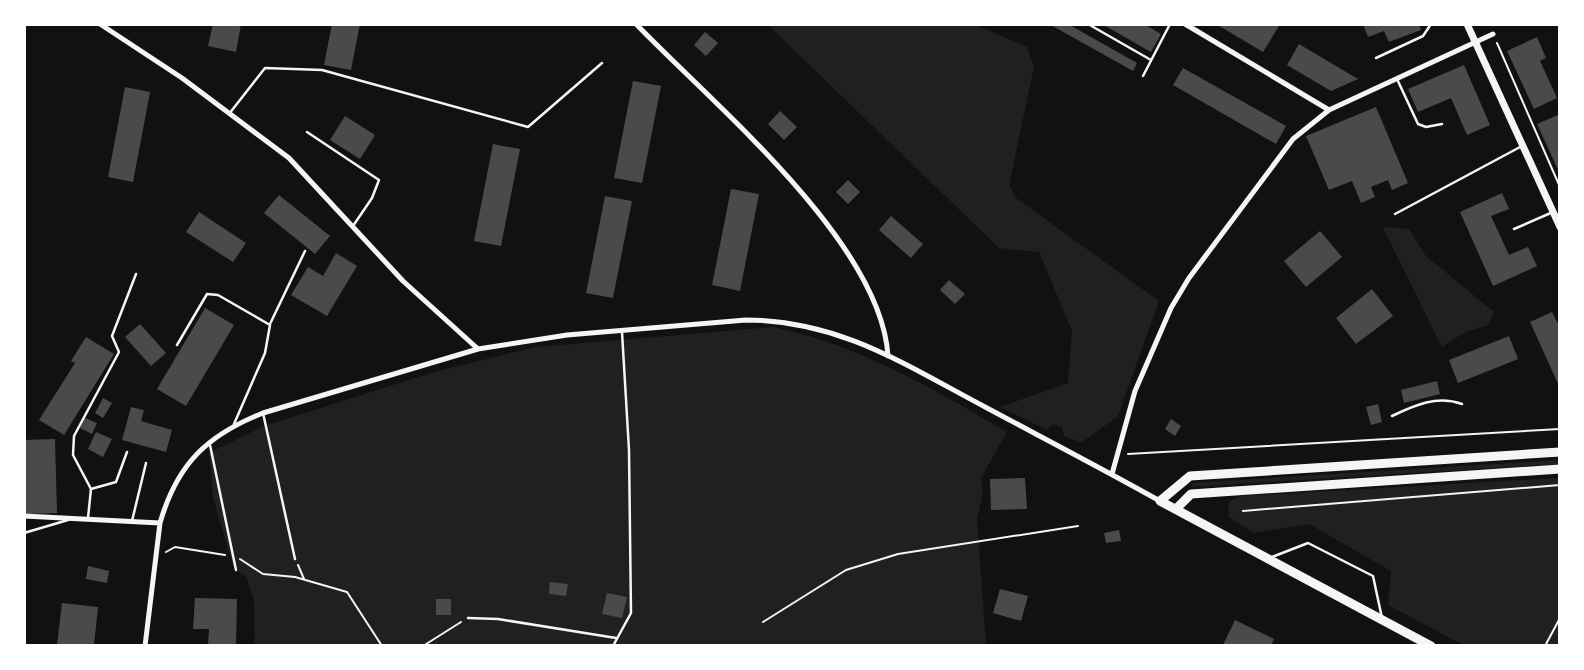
<svg xmlns="http://www.w3.org/2000/svg" width="1584" height="670" viewBox="0 0 1584 670" font-family="'PT Serif',serif">
<rect width="100%" height="100%" fill="#111"/>
<path fill="#202020" d="M768,25H976L1027,47L1034,67L1009,185L1016,198L1159,301L1118,416L1081,443L1064,436L1062,427L1053,424L1047,430L1000,407L1068,383L1072,331L1039,252L999,248Z
M1387,227L1409,229L1426,256L1494,312L1488,325L1465,332L1442,347L1383,228Z
M773,327C857,344 934,389 1007,432L981,478L983,492L977,520L986,645H255L254,600L246,577L233,566L213,498L209,453L264,426L434,372L536,347Z
M1559,460V464L1192,487V483Z
M1559,478V645H1463L1388,605L1391,571L1309,524L1253,533L1228,516L1229,501L1242,496Z"/>
<path fill="#4a4a4a" d="M213,24H241L236,52L208,46Z
M332,24H360L351,70L324,65Z
M1049,24H1068L1137,63L1133,71Z
M1102,24H1144L1161,34L1151,52Z
M1216,24H1280L1263,52Z
M1363,24H1419L1421,30L1389,42L1384,31L1368,37Z
M705,32L718,43L706,56L694,45Z
M1537,37L1546,58L1540,61L1557,98L1534,109L1507,51Z
M1299,44L1358,79L1331,91L1287,65Z
M1464,65L1490,125L1467,135L1451,98L1418,112L1408,89Z
M1183,68L1286,126L1276,144L1173,85Z
M633,81L661,86L642,183L614,178Z
M125,87L150,92L133,182L108,177Z
M1376,107L1408,183L1392,190L1388,180L1371,187L1375,197L1361,203L1352,181L1329,190L1306,136Z
M780,111L797,127L784,140L768,124Z
M1560,114V174L1537,124Z
M345,116L375,135L360,159L330,140Z
M493,144L520,149L501,246L474,241Z
M848,180L860,192L848,204L836,192Z
M731,189L759,194L740,291L712,285Z
M1502,193L1509,209L1491,216L1509,255L1528,247L1537,266L1493,286L1460,212Z
M279,195L330,236L315,254L264,213Z
M605,196L632,201L613,298L586,293Z
M199,212L246,243L233,262L186,232Z
M891,216L923,244L911,258L879,230Z
M1320,231L1342,257L1306,287L1284,261Z
M336,253L357,266L327,316L291,295L308,267L323,276Z
M949,280L965,294L955,304L940,290Z
M1372,289L1393,316L1356,344L1336,318Z
M205,308L234,325L186,406L157,389Z
M1552,312L1560,328V388L1530,322Z
M140,324L166,353L151,366L125,337Z
M1509,336L1518,359L1458,383L1449,360Z
M86,337L114,354L64,435L39,420L75,363L71,361Z
M1437,381L1440,394L1404,403L1401,390Z
M103,398L112,403L103,418L95,413Z
M1378,404L1382,422L1371,425L1366,407Z
M131,407L144,410L141,421L172,430L166,452L122,440Z
M85,418L97,423L92,434L80,428Z
M1171,419L1181,426L1175,436L1165,429Z
M96,432L112,439L103,457L88,449Z
M55,439L57,513L24,514V440Z
M1025,478L1027,509L991,510L990,479Z
M1119,530L1121,541L1106,543L1104,533Z
M88,566L109,571L107,583L86,579Z
M550,582L568,584L566,596L549,594Z
M1000,589L1028,596L1021,621L993,613Z
M607,593L627,597L622,618L602,614Z
M195,598L237,599L236,645H208L209,629H193Z
M436,599H451V615H436Z
M62,603L98,607L94,645H57Z
M1235,620L1274,639L1271,645H1223Z"/>
<g fill="none" stroke-linecap="round" stroke-linejoin="round">
<path stroke="#f5f5f5" stroke-width="2" d="M1497,43L1560,187
M1128,454L1560,429
M1243,511L1560,485
M166,552L175,547L225,555
M240,559L263,574L295,577L347,592L382,646
M298,565L304,579
M763,622L846,570L898,554L1078,526
M423,646L461,622
M1545,646L1560,618"/>
<path stroke="#f5f5f5" stroke-width="2.5" d="M1088,24L1151,60
M1376,58L1423,36L1431,24
M1143,76L1170,24
M1397,79L1418,124L1426,127L1442,124
M229,114L265,68L322,70L528,127L602,63
M307,132L379,180L372,198L353,226
M1395,214L1522,146
M1514,229L1553,212
M270,324L305,251
M177,345L207,294L218,295L270,325L265,353L234,424
M263,413L295,559
M1392,416C1415,405 1437,395 1462,404
M210,445L236,570
M91,489L116,482L127,452
M88,518L91,489L73,455L74,436L119,352L112,336L136,274
M132,521L146,463
M24,533L68,520
M1272,557L1308,543L1373,576L1382,618
M468,618L498,619L616,638
M613,646L631,613L629,450L622,332"/>
<path stroke="#f5f5f5" stroke-width="5" d="M100,24L182,78L289,158L403,281L478,349
M636,24C713,104 881,242 888,356
M1185,24L1329,110
M1112,474L1135,391L1171,308L1189,278L1293,139L1329,110L1493,34
M24,516L160,523
M145,646L160,523C177,464 207,435 263,413L478,349L567,335L746,320C840,320 907,366 987,408C1045,439 1103,469 1160,501"/>
<path stroke="#f5f5f5" stroke-width="7" d="M1467,24L1560,227"/>
<path stroke="#f5f5f5" stroke-width="9" d="M1176,509L1191,494L1560,469
M1431,646L1160,501L1190,476L1560,452"/>
</g>
<rect width="1584" height="670" fill="none" stroke="#ffffff" stroke-width="52"/>
</svg>
